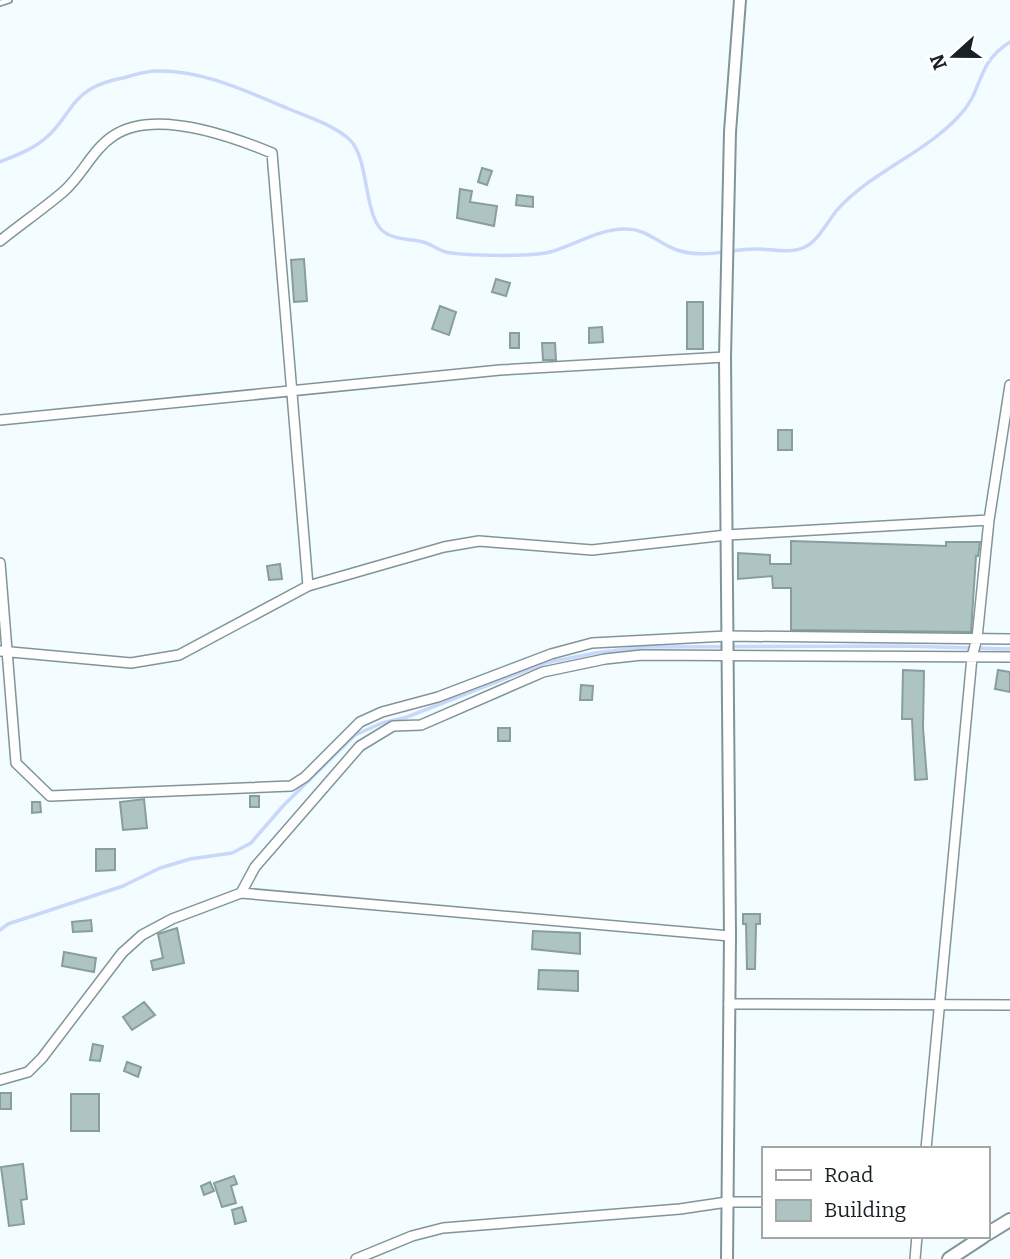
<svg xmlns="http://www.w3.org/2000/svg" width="1010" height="1259" viewBox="0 0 1010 1259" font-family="Bitter,serif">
<rect width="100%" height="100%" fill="#f3fcfe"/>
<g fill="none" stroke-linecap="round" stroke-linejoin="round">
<path stroke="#c9d8fa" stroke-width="3.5" d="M0,162C17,155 34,149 48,136C63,123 72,100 89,90C100,83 111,80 123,78C133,75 144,72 154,71C201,69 246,91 289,109C309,117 333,125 349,139C371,159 362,221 387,234C398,240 412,239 423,242C431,244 438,250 446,252C465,256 532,257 550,252C575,245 600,228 627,229C647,229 659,244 677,250C704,259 730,249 756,249C772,249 790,254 805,247C818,241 828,221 837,210C871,172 924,154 959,116C985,89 974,65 1010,42
M0,930L8,924L123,886L160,868L190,859L232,853L251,843L283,806L355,735L382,723L407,717L545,663L595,653L644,647L902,646L1010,649"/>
</g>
<path fill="#adc4c3" stroke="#879e9c" stroke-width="2" d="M482,168L492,171L487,185L478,182Z
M460,189L472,191L470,202L497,206L494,226L457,218Z
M517,195L533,197V207L516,205Z
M304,259L307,301L294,302L291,260Z
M496,279L510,283L506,296L492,292Z
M687,302H703V349H687Z
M440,306L456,312L449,335L432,329Z
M602,327L603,342L589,343V328Z
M510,333H519V348H510Z
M542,343H555L556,360H543Z
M778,430H792V450H778Z
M791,541L946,546V542H980L978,556H976L971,632L791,630V588H773L772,576L738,579V553L770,555V564H791Z
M280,564L282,579L269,580L267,566Z
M903,670L924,671L923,728L927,779L915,780L912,719H902Z
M998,670L1010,672V692L995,689Z
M581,685L593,686L592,700H580Z
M498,728H510V741H498Z
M250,796H259V807H250Z
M144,799L147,828L123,830L120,802Z
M32,802H40L41,812L32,813Z
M96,849H115V870L96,871Z
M743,914H760V924H756L755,969H747L746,924H743Z
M91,920L92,931L73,932L72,922Z
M177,928L184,963L153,970L151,961L163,958L158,934Z
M533,931L580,933V954L532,949Z
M64,952L96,958L94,972L62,966Z
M539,970L578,971V991L538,989Z
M144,1002L155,1015L132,1030L123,1017Z
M93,1044L103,1046L100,1061L90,1060Z
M127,1062L141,1067L138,1077L124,1071Z
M0,1093H11V1109H0Z
M71,1094H99V1131H71Z
M23,1164L27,1199L21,1200L24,1224L9,1226L1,1167Z
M234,1176L237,1184L231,1186L236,1203L222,1207L214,1183Z
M210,1182L214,1191L204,1195L201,1186Z
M242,1207L246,1221L235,1224L232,1210Z"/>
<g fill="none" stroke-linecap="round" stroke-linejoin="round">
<defs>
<path id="service" d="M0,3L9,0"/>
<path id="minor" d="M0,241C21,224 43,209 63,192C82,176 92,150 113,136C154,108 231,136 272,153L308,586
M0,420L500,370L725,357
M0,563L16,763L50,796L291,786L305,777L360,722L382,712L438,697L551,654L592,643L727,636L1010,639
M0,651L131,663L179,655L308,586L444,547L479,541L592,550L727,535L989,520
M241,893L255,867L360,746L393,726L421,725L543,672L605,659L642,655L1010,657
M729,1004L1010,1005
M0,1080L28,1072L42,1058L122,953L142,935L172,919L241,893L730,936
M926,1149L972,657L977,638L989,520L1010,385
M356,1259L412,1236L443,1228L680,1209L727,1202H763
M915,1259L917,1236"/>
<path id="tertiary" d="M727,1259L730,936L725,357L730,132L740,0"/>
<path id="secondary" d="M987,1234L1010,1220
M949,1259L984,1236"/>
</defs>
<use href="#service" stroke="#80959b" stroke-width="8"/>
<use href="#minor" stroke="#80959b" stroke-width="12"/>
<use href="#tertiary" stroke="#80959b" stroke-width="14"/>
<use href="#secondary" stroke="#80959b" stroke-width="16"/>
<use href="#service" stroke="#fff" stroke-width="4.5"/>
<use href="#minor" stroke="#fff" stroke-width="9"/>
<use href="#tertiary" stroke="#fff" stroke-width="10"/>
<use href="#secondary" stroke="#fff" stroke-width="12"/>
</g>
<rect x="762" y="1147" width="228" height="91" fill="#ffffff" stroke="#a3a6a7" stroke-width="2"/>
<rect x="776" y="1170" width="35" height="10" fill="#ffffff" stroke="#a3a6a7" stroke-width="2"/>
<text x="824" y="1182" font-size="21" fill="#182123">Road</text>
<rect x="776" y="1200" width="35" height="21" fill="#adc4c3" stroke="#a3a6a7" stroke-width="2"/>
<text x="824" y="1217" font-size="21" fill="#182123">Building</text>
<g transform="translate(954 56) rotate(249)" stroke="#ffffff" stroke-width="5" paint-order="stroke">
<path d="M0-5L12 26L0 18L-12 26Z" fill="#182123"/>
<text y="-10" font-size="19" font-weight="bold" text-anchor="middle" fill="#182123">N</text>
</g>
</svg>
